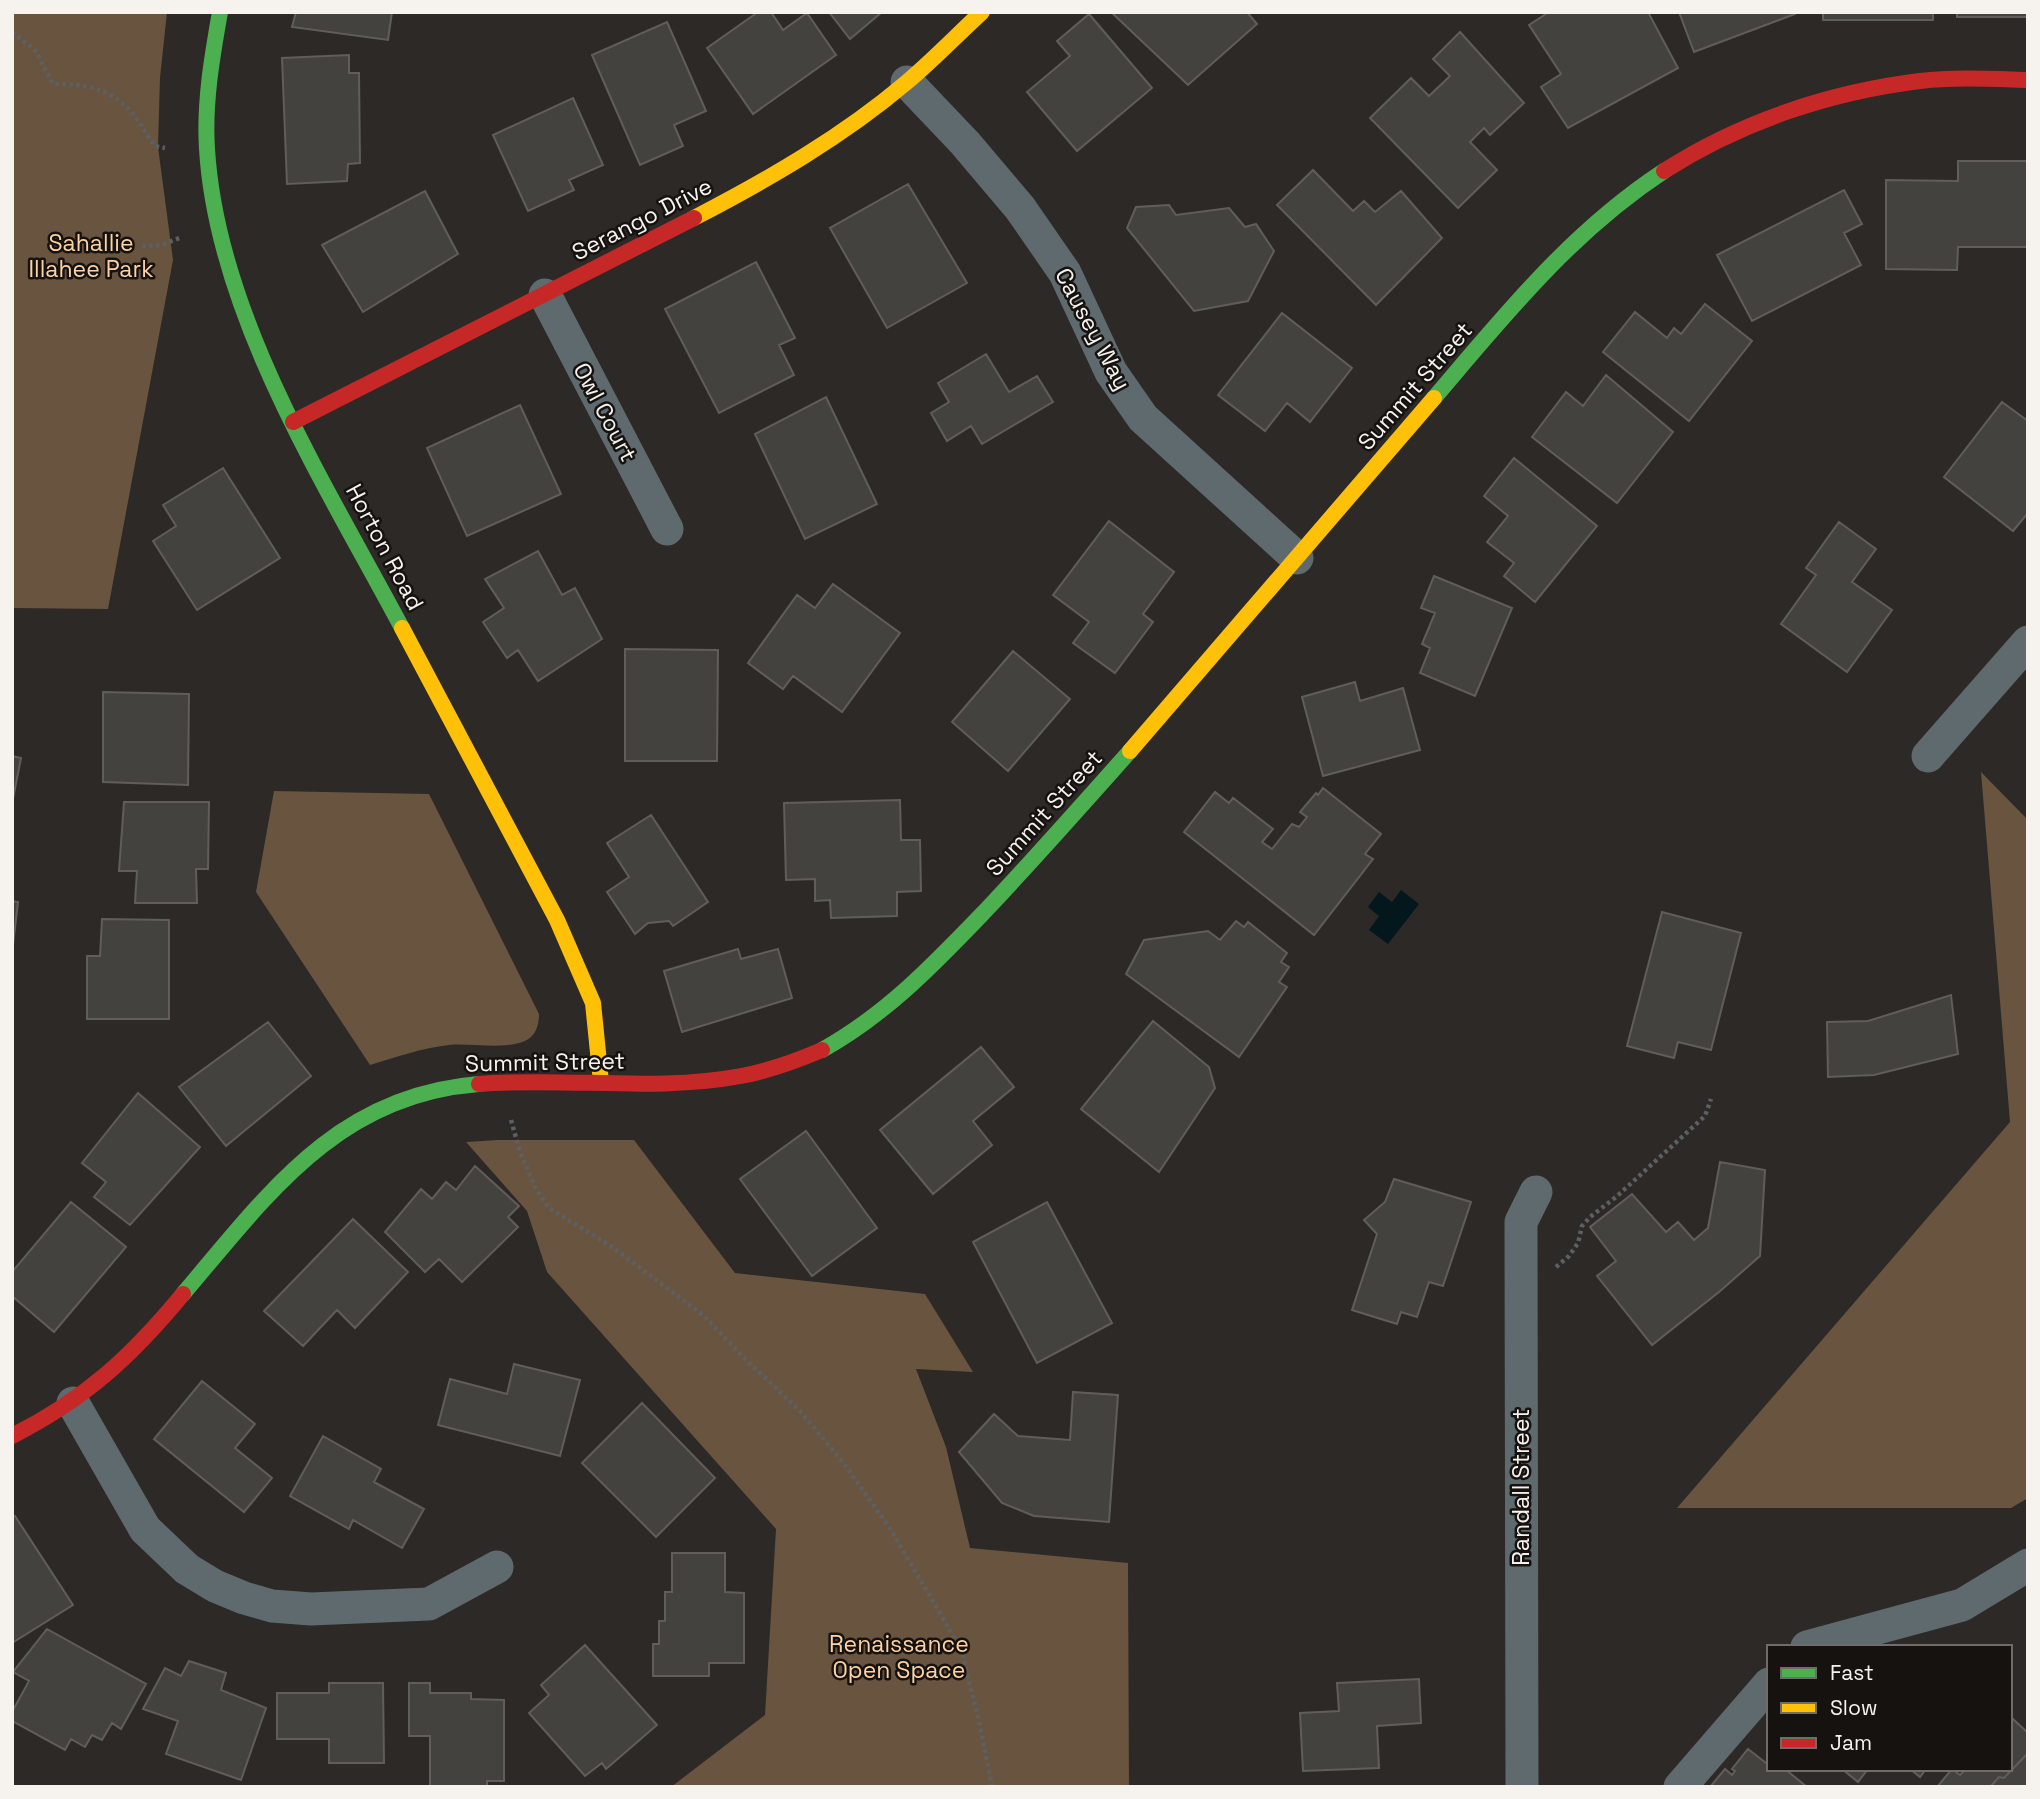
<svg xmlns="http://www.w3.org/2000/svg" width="2040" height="1799" viewBox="0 0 2040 1799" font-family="'Space Grotesk',sans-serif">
<rect width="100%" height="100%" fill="#2c2926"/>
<path fill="#69543f" d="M12,12H167L160,78L158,147L173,260L108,609L12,608Z
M1981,772L2028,820V1498L2011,1508H1677L2010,1122Z
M274,791L429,794L539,1014C539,1025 536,1036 525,1041C503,1050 473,1043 449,1045C422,1048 396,1057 370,1065L256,892Z
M498,1140H634L735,1273L925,1294L973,1372L916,1369L946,1447L970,1548L1128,1563L1129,1787H671L765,1715L776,1529L547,1272L527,1211L466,1142Z"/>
<path fill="#04171d" d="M1401,890L1419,904L1388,944L1369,930L1379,916L1368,907L1379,892L1392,902Z"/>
<path fill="#44423f" stroke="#605d5b" stroke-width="2" d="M296,12H392L388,40L292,27Z
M758,12H771L783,30L807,13L836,55L753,114L707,48Z
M829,12H882L850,39Z
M1111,12H1247L1257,24L1188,85Z
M1549,12H1648L1678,68L1568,128L1541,87L1561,74L1529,25Z
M1679,12H1794L1795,14L1694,52Z
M1823,12H1933V20H1823Z
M1957,12H2028V17H1957Z
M1089,14L1152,88L1077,151L1027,92L1070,56L1057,41Z
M667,22L706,111L674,125L683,146L640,165L592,55Z
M1460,32L1524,103L1490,135L1484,128L1470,142L1497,170L1458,208L1370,118L1411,78L1429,96L1450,76L1433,59Z
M349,55V73H359L360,163L348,164L347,181L287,184L282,58Z
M573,98L603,165L569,180L574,190L528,211L493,135Z
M1958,161H2028V247H1958L1957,270L1886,269V180L1958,181Z
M1313,170L1353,211L1364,201L1375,212L1401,191L1442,238L1376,305L1277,205Z
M908,184L967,283L887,328L830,228Z
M1844,190L1862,224L1844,233L1861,265L1752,321L1717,255Z
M425,191L458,254L363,312L322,245Z
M1169,205L1176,215L1229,208L1245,227L1256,224L1274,251L1248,301L1194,311L1127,228L1136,207Z
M756,262L795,338L779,345L794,375L719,413L665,309Z
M1705,304L1752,341L1689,421L1603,352L1635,312L1667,338L1674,328L1681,334Z
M1282,313L1352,368L1310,422L1287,403L1265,431L1218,395Z
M986,354L1009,392L1037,376L1053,402L982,444L971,426L947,441L931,413L949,402L938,383Z
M1606,375L1673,432L1617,503L1532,437L1566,392L1583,406Z
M826,397L877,504L805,539L755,434Z
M2002,402L2028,421V513L2013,531L1944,477Z
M520,405L561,494L467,536L427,448Z
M1514,458L1597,526L1535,602L1504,576L1514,563L1487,542L1508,516L1484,496Z
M223,468L280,558L197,610L153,541L176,526L163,505Z
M1109,521L1174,572L1143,614L1153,622L1115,673L1073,643L1089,622L1053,595Z
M1839,522L1876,549L1852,582L1892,610L1847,672L1781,624L1816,575L1806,568Z
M538,551L562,595L575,588L602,639L538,681L518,650L507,658L483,622L504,608L485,579Z
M1434,576L1512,608L1475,696L1420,673L1430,648L1422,644L1435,613L1421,608Z
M833,584L900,633L842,712L793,676L783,689L748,663L797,595L815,608Z
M625,649L718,650L717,761H625Z
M1013,651L1070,699L1008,771L952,722Z
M1355,682L1360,701L1403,688L1420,750L1323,776L1302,697Z
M103,692L189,694L188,785L103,782Z
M12,756L21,758L12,804Z
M1323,788L1381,834L1365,854L1373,859L1314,935L1184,832L1215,792L1229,803L1233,798L1273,829L1262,842L1272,849L1292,824L1299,827L1307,817L1300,812L1316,793L1318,795Z
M900,800L901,840H920L921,891L897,892V916L831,918L830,900L815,901V879L786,880L784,803Z
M124,802H209L208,869H196L197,903H135L137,871H119Z
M651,815L708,902L673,926L669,921L648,923L635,934L607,892L629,877L607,843Z
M12,901L18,902L12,954Z
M1662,912L1741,933L1711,1050L1678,1042L1674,1058L1627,1046Z
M102,919L169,920V1019H87V956H100Z
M1236,921L1244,927L1248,922L1287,953L1281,962L1289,967L1279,982L1287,987L1239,1057L1126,974L1144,940L1208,931L1220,940Z
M738,949L741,959L778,949L792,998L682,1032L664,971Z
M1951,995L1958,1054L1874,1075L1828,1077L1827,1022L1868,1021Z
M1153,1021L1209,1067L1215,1088L1159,1172L1081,1109Z
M268,1022L311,1076L226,1146L179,1087Z
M981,1047L1014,1087L973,1121L992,1145L933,1194L880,1130Z
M138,1093L200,1147L130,1225L94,1197L106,1182L82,1163Z
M806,1131L877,1228L812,1276L740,1179Z
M1720,1162L1765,1170L1760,1256L1719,1292L1652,1345L1597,1276L1616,1261L1590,1227L1632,1194L1666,1232L1678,1222L1694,1240L1708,1228Z
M475,1166L519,1206L508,1217L518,1227L462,1282L439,1259L425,1272L385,1232L421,1189L432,1199L446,1182L456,1190Z
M1394,1179L1471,1202L1443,1286L1429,1282L1417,1317L1401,1312L1397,1324L1352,1310L1377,1234L1364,1220L1385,1202Z
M71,1202L126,1247L54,1332L12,1296V1272Z
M1047,1202L1112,1323L1037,1363L973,1242Z
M353,1219L408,1272L355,1328L337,1310L303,1346L264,1311Z
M514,1364L580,1380L560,1456L438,1425L450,1379L507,1394Z
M202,1381L255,1424L235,1448L272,1478L244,1512L154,1439Z
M1073,1392L1118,1395L1109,1522L1034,1516L1002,1503L959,1452L994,1414L1018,1436L1070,1440Z
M642,1403L715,1478L656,1537L582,1463Z
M323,1436L381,1469L374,1482L424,1509L402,1548L353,1520L349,1529L290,1496Z
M15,1516L73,1605L12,1643V1517Z
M672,1553H725V1592L744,1593V1663H709V1676H653V1644H659V1621H665V1592H672Z
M47,1629L146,1684L121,1729L112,1723L102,1740L92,1735L85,1747L71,1739L65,1750L12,1721V1712L29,1681L13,1672Z
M585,1645L657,1725L606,1769L602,1763L585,1776L529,1713L549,1695L541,1685Z
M189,1661L226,1673L221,1690L266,1708L241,1780L166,1754L178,1721L143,1709L165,1668L181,1676Z
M1419,1679L1421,1723L1377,1726L1379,1768L1303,1771L1300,1713L1339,1711L1337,1683Z
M329,1683H383L384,1763H329V1739H277V1693H329Z
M409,1683H430V1693H471V1699L504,1700V1781H487V1787H430V1736H409Z
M2013,1719L2028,1733V1753L2004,1778L1999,1777L1990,1787H1937L1952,1769L1960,1775L1966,1769H2010V1722Z
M1748,1749L1766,1763L1769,1760V1769H1785L1807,1787H1710L1725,1769L1732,1775L1735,1771L1732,1769Z
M2028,1753V1787H1990L1999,1777L2004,1778Z
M1842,1769H1868L1858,1782Z
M1910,1769H1926L1920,1777Z"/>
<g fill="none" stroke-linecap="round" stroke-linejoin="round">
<path stroke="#5c6061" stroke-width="4.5" stroke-dasharray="3.5 3.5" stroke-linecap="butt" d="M12,32L36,51L53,84C85,84 111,88 133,114C141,124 147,136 155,146L165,148
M142,246L161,245L182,237
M511,1120L520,1152L536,1189L549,1208L611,1246L704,1316L743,1357L800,1411L842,1461L891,1530L961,1649L979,1721L992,1787
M1556,1267L1569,1256L1578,1243L1582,1226L1590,1217L1616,1197L1705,1116L1711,1099"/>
<path stroke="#5e6a6d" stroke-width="33" d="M907,82L965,143L1020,208L1065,273L1111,372L1143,418L1297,558
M545,295L667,529
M1928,756L2028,642
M73,1403L145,1529L187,1569L215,1586L244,1598L272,1606L311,1609L429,1604L497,1567
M1807,1647L1962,1605L2028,1565
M1522,1787L1521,1222L1536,1192
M1680,1787L1769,1684"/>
<path stroke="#4caf50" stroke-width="16" d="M220,12C212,57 204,103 207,149C217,315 326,485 402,628
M1434,398C1505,315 1571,232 1664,171
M822,1050C887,1014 936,962 987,909C1036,857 1083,804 1130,751
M183,1294C268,1194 337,1095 479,1084"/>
<path stroke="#ffc107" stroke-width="16" d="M694,218C769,179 842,137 907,82C933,60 957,35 982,12
M402,628L557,920L593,1003L601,1082
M1130,751L1434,398"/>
<path stroke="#c62828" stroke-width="16" d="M1664,171C1740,122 1830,92 1920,81C1956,77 1992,79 2028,80
M293,422L694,218
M479,1084C566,1077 655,1092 741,1076C769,1071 796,1061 822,1050
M12,1436C85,1399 131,1357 183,1294"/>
</g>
<g text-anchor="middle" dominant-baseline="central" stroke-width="5" stroke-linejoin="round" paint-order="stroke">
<g font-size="23" fill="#f6f2ee" stroke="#151210">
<text transform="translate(642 219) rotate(-27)">Serango Drive</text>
<text transform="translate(1093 329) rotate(62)">Causey Way</text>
<text transform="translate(1415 386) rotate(-49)">Summit Street</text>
<text transform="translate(605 412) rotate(62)">Owl Court</text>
<text transform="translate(385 547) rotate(62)">Horton Road</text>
<text transform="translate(1044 813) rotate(-48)">Summit Street</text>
<text transform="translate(545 1062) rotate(-1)">Summit Street</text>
<text transform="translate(1521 1487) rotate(-90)">Randall Street</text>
</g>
<g font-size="23" fill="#fed2a4" stroke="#151210">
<text x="91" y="243">Sahallie<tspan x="91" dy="26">Illahee Park</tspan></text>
<text x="899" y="1644">Renaissance<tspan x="899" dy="26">Open Space</tspan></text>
</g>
</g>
<rect width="2040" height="1799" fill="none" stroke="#f6f2ee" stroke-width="28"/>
<rect x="1767" y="1645" width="245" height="126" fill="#151210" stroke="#6f6c69" stroke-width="2"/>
<rect x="1781" y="1668" width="35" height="10" fill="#4caf50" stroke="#6f6c69" stroke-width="2"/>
<text x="1830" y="1680" font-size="21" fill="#f6f2ee">Fast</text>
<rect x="1781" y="1703" width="35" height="10" fill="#ffc107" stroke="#6f6c69" stroke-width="2"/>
<text x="1830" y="1715" font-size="21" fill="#f6f2ee">Slow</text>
<rect x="1781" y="1738" width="35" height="10" fill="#c62828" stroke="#6f6c69" stroke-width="2"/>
<text x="1830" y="1750" font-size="21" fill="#f6f2ee">Jam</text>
</svg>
